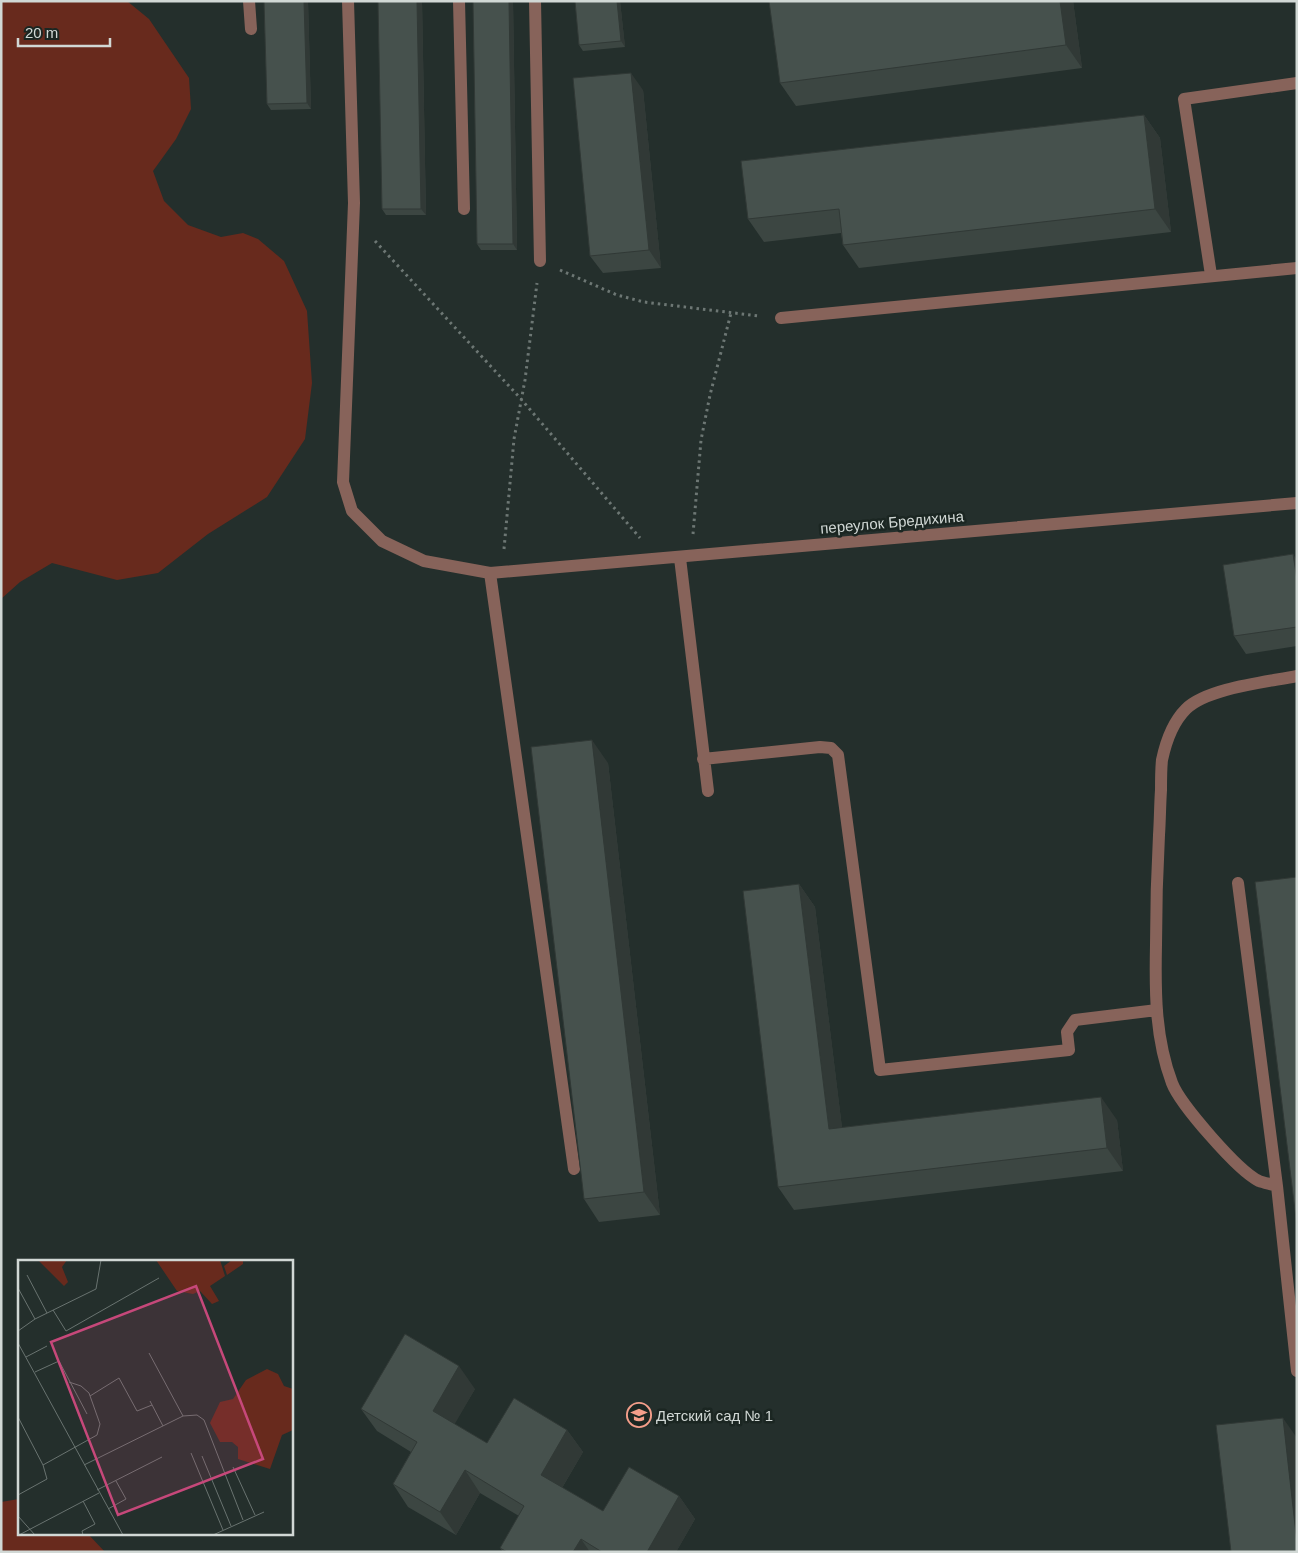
<svg xmlns="http://www.w3.org/2000/svg" width="1298" height="1553" viewBox="0 0 1298 1553" font-family="Helvetica,sans-serif">
<rect width="100%" height="100%" fill="#242f2c"/>
<path fill="#682a1d" d="M1,1H127L149,19L189,78L191,109L176,139L153,171L164,201L188,225L221,237L243,233L258,239L284,261L307,311L312,383L305,439L267,497L208,534L158,573L117,580L52,563L20,582L1,599Z
M19,1499V1534H88L105,1552H1V1502Z"/>
<g fill="none" stroke-linecap="round" stroke-linejoin="round">
<path stroke="#6d7774" stroke-width="3" stroke-dasharray="2.5 4" stroke-linecap="butt" d="M375,241L521,399L640,538
M560,270L617,295L644,302L759,316
M693,534L701,440L710,395L731,313
M504,549L514,439L525,380L537,283"/>
<path stroke="#87635a" stroke-width="12" d="M249,1L251,29
M348,1L354,203L343,482L352,511L382,541L424,561L490,573L1297,503
M459,1L464,209
M535,1L540,261
M1211,275L1184,99L1297,83
M781,318L1297,268
M680,558L708,791
M490,573L574,1169
M703,759L820,747L831,748L838,755L880,1070L1069,1050L1067,1032L1075,1020L1157,1010
M1238,883L1277,1186L1297,1371
M1277,1186C1271,1184 1264,1183 1259,1181C1238,1171 1180,1104 1172,1083C1155,1038 1155,991 1156,945C1156,908 1157,872 1159,835C1160,820 1160,805 1161,790C1161,780 1161,769 1162,760C1166,741 1172,723 1186,709C1207,688 1267,682 1297,676"/>
</g>
<path fill="#3c4642" d="M264,1H308L311,109L271,110L267,104Z
M378,1H422L426,215H386L382,209Z
M473,1H513L517,250H481L477,244Z
M575,1H620L625,47L583,51L579,45Z
M769,1H1073L1082,68L796,106L780,83Z
M643,90L661,268L603,273L590,256Z
M1144,115L1160,138L1171,232L859,268L843,245L841,233L764,242L748,219Z
M1297,560V646L1246,654L1234,636Z
M608,763L660,1215L599,1222L584,1199Z
M799,884L815,907L842,1128L1117,1120L1123,1171L794,1210L778,1187Z
M475,1389L454,1424L487,1443L567,1430L583,1452L562,1488L603,1511L679,1496L695,1519L676,1552H503L500,1548L519,1516L480,1493L456,1535L408,1507L393,1484L411,1452L377,1431L361,1409Z"/>
<path fill="#313936" d="M304,1H308L311,109L307,103Z
M417,1H422L426,215L421,209Z
M509,1H513L517,250L513,244Z
M617,1H620L625,47L621,41Z
M1060,1H1073L1082,68L1066,45Z
M631,73L643,90L661,268L649,250Z
M1144,115L1160,138L1171,232L1155,209Z
M1293,554L1297,560V580Z
M592,740L608,763L660,1215L644,1192Z
M799,884L815,907L845,1152L829,1129Z
M1101,1097L1117,1120L1123,1171L1107,1148Z
M459,1366L475,1389L449,1434L433,1411Z
M1283,1418L1297,1438V1543Z
M567,1430L583,1452L556,1498L541,1475Z
M465,1470L480,1493L456,1535L440,1512Z
M679,1496L695,1519L676,1552H647Z
M581,1539L590,1552H573Z"/>
<path fill="#46514d" stroke="#313936" d="M264,1H304L307,103L267,104Z
M378,1H417L421,209H382Z
M473,1H509L513,244H477Z
M575,1H617L621,41L579,45Z
M769,1H1060L1066,45L780,83Z
M631,73L649,250L590,256L573,78Z
M1144,115L1155,209L843,245L839,209L748,219L741,161Z
M1293,554L1297,580V627L1234,636L1223,565Z
M592,740L644,1192L584,1199L531,747Z
M1297,877V1227L1255,882Z
M799,884L829,1129L1101,1097L1107,1148L778,1187L743,891Z
M405,1334L459,1366L433,1411L487,1443L514,1398L567,1430L541,1475L603,1511L629,1467L679,1496L647,1552H602L581,1539L573,1552H507L500,1548L524,1506L465,1470L440,1512L393,1484L417,1442L361,1409Z
M1283,1418L1297,1543V1552H1231L1216,1425Z"/>
<defs>
<symbol id="school-ring" viewBox="-11 -11 22 22"><circle r="9.5" fill="#1b2622" stroke="#f49e8a" stroke-width="1.5"/><path d="M0-5L7-2L0 1L-7-2ZM-4 1L0 2.5L4 1V4Q0 6-4 4Z" fill="#f49e8a"/></symbol>
</defs>
<g fill-rule="evenodd">
<use href="#school-ring" x="625" y="1401" width="28" height="28"/>
</g>
<g text-anchor="middle" dominant-baseline="central" stroke-width="5" stroke-linejoin="round" paint-order="stroke">
<g font-size="15" fill="#d1d8d5" stroke="#1b2622">
<text transform="translate(892 522) rotate(-5)">переулок Бредихина</text>
</g>
<g font-size="15" fill="#d1d8d5" stroke="#1b2622" text-anchor="start">
<text x="656" y="1415">Детский сад № 1</text>
</g>
</g>
<g transform="translate(18 1260)">
<rect width="275" height="275" fill="#242f2c"/>
<path d="M49,0L44,7L50,22L46,26L21,1ZM138,0H202L207,16L192,26L201,41L194,44L182,31L175,34L159,31ZM214,0H225V4L209,15L206,6ZM249,109L260,114L266,126L275,129V170L264,175L252,209L220,199V187L214,182H202L192,163L202,142L215,139L228,120Z" fill="#682a1d"/>
<path fill="none" stroke="#697370" stroke-width="1" d="M9,15L29,53M0,28L17,59M35,50L48,71L141,18M0,71L17,59L78,29L83,0M0,83L105,275M131,93L165,156M8,97L29,86M17,112L41,101L69,154M72,136L101,118L119,151L134,145M132,141L145,166M0,157L25,205L79,175L82,164L71,133L63,126L51,122M173,193L205,270M184,196L213,266M66,205L165,156L179,155L186,160L225,260M215,207L237,255M79,230L144,197M0,235L29,219L25,205M65,241L77,264L64,271L65,275M90,249L108,239L98,221M0,256L17,275M1,275L81,233M195,275L246,252"/>
<path fill="#c6487a" fill-opacity="0.15" stroke="#c6487a" stroke-width="2.5" d="M178,26L245,199L100,255L33,82Z"/>
<rect width="275" height="275" fill="none" stroke="#d1d8d5" stroke-width="2.5"/>
</g>
<rect width="1298" height="1553" fill="none" stroke="#d1d8d5" stroke-width="5"/>
<path d="M18 38v8h92v-8" fill="none" stroke="#d1d8d5" stroke-width="2.5"/>
<text x="25" y="38" font-size="15" fill="#d1d8d5" stroke="#1b2622" stroke-width="4" paint-order="stroke">20 m</text>
</svg>
